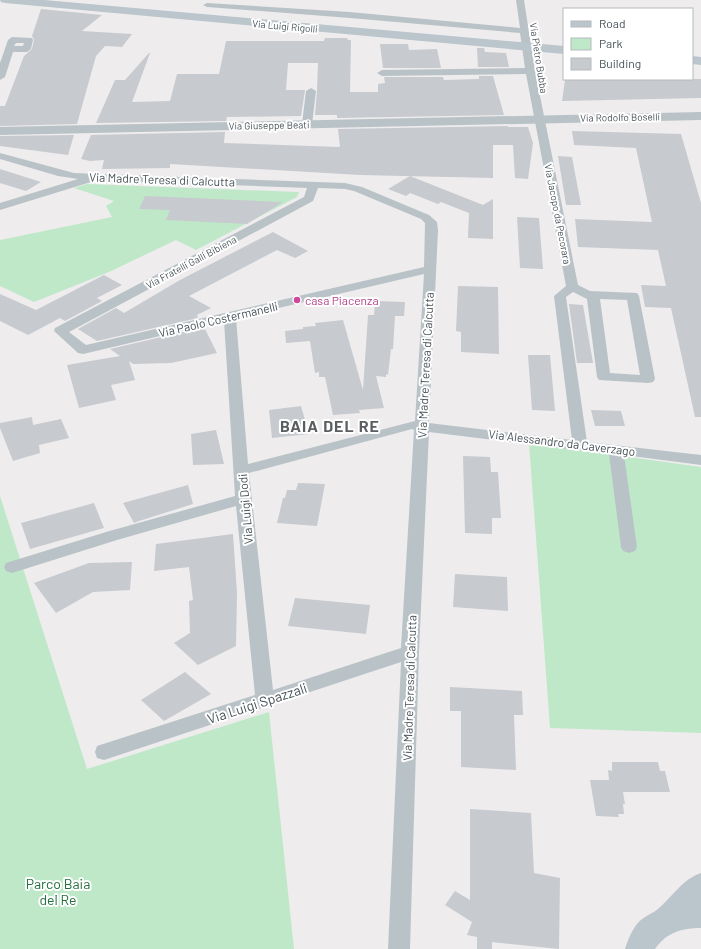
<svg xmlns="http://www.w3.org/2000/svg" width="701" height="949" viewBox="0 0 701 949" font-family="Barlow,sans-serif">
<rect width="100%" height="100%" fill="#efeced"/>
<path fill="#bfe8c9" d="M87,184L299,192L297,197L196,250L176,240L109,272L34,302L0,286V240L112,217L106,206L114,201L74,188Z
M529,443L701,467V733L550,728Z
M0,496L87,769L269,712L294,949H0Z"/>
<path fill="#c7cace" d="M41,9L102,15L82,31L132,34L122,47L105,46L96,56L77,124L0,126V106H5L24,56L32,49L34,40L32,36Z
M325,38H347L348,40H351L350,92H378V84L385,83L384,77H443L444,80L479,79V76H493L504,115L337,118V115H315L317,91L318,63H288L286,90H305L301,116L227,117L226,121L96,123L115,80H125L149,53H150L132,102L170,101L177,74H219L226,41H324Z
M380,44H408L409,50L437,49L441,68H383Z
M477,48H484L485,52L506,53L509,67H478Z
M603,79H701V98L562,101L565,80Z
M508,126V127H528L533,143L528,179L515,178L513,145H493V178L360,175L170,164V168L102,169L104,160L90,161L81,159L91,135L225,132L224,143L340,147L338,129Z
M572,131L681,134L701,203V417H695L671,308L645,307L641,285L666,286L658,250L578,247L575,219L652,222L636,148L574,145Z
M74,135L68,155L0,146V136Z
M558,156L572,157L581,205H566Z
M0,169L41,182L26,191L0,183Z
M410,176L483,205L493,199V239L468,238L469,213L441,202L438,204L410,193L406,196L388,189Z
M145,196L283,202L247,224L166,220L170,210L139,209Z
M517,217L539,218L543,269L520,268Z
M273,232L308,251L295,258L277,250L189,296L211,308L197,315L198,318L97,341L78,329L116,308L124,313L180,280Z
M104,275L122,285L97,298L102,301L65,321L60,318L28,335L0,321V294L36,310Z
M458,286L498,287L499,354L461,352V332L456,331Z
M375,301L405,302L404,316H395L393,349H391L388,375L386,374V377L376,376L384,408L359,410L360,413L333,415L325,377H319V372L315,373L310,341L286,343L285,331L303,329V327L316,326L315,323L343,320L363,390L368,315H374Z
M569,304L583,305L593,363H577Z
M204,327L217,353L171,363L133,364L129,361L135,380L111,385L116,400L79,408L67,365L120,356L110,349Z
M528,355H550L555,411L532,410Z
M301,406L309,434L272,438L269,410Z
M591,410L621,411L625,426H595Z
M32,417L33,425L61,419L69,438L39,445L40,453L13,461L0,428V423Z
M216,430L224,464L193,465L191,434Z
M463,456L490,457L491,472H498L501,518H492V534L465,533Z
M298,483L325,484L317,526L277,523L283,498H285L287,490H296Z
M188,485L193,504L139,521L134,523L123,503Z
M94,503L104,528L30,549L21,523Z
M233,534L237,593L236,646L198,665L174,643L190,633L189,601L193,600L189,567L154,571L156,544Z
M132,562L130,590L93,592L56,613L34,583L89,563Z
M455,574L507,577L508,611L453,607Z
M295,598L370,605L366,634L288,626Z
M185,672L211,694L164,721L141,700Z
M450,687L522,691L523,715H514L516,770L461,767V711H450Z
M612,762H658L660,771H665L670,792H623L625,804H623L624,814H618L619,817L596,816L590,780H609L608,770L612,771Z
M470,809L531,813L534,873L560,878L559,949L492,942V949H477V937L467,935L472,922L445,905L455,891L470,900Z"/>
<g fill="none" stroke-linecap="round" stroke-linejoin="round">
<path fill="#b9c3c7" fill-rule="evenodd" d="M516,0H524L535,71L578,285L590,291L637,293L639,296L655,379L653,382L648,383L599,380L597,377L587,299L573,292L566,297L587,442L701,455V465L624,455L637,547L635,551L629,553L623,551L621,547L609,454L429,432L419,652L410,949H388L401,662L104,760L97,758L95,752L97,746L255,695L236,506L117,540L12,573L6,571L4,567L6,563L106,532L235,496L224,321L83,354L78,353L54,331L55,328L304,197L307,188L92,180L91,182L0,210V203L78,179L58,176L0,159V153L74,173L345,183L362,187L429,215L437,222L438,230L429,423L572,440L554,296L566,286L526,74L382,76L377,73L382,70L525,68L520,33L350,18L207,7L203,5L207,3L350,12L520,28ZM318,188L345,189L354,191L421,219L425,223L424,267L86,345L69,332L313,201ZM424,274L415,421L248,464L236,318ZM600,299L627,300L640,375L610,373ZM412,429L414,430L401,648L273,690L249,473Z
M12,37L32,38L33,40L31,49L27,52H13L5,77L0,80V63L8,40ZM16,43H24L23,46H14Z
M311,88L316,91L312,124L307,127L302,124L306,91Z"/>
<path fill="#b9c3c7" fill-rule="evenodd" d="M701,112V120L0,135V127Z"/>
<path fill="#bac5cc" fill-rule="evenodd" d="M0,0H44L564,46V54L5,3L1,2Z
M692,56L701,57V65L692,64Z
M701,873V928C682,928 667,932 655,949H625C628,940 631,932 637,924C643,916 653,914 659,908C673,896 683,879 701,873Z"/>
</g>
<circle fill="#d1479c" stroke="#fff" stroke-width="1.5" cx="297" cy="300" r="4"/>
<g text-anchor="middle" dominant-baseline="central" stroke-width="4" stroke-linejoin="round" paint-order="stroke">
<g font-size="10" fill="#475257" stroke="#fff">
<text transform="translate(285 26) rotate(5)">Via Luigi Rigolli</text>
<text transform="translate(539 58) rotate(81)">Via Pietro Bubba</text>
<text transform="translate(620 117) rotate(-1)">Via Rodolfo Boselli</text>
<text transform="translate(269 125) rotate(-1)">Via Giuseppe Beati</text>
<text transform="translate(558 214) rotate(79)">Via Jacopo da Pecorara</text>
<text transform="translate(191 262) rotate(-28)">Via Fratelli Galli Bibiena</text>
</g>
<g font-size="12" fill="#475257" stroke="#fff">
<text transform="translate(162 179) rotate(2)">Via Madre Teresa di Calcutta</text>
<text transform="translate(218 319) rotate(-13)">Via Paolo Costermanelli</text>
<text transform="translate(425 365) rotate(-87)">Via Madre Teresa di Calcutta</text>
<text transform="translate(562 442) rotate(7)">Via Alessandro da Caverzago</text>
<text transform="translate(245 509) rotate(-95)">Via Luigi Dodi</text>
<text transform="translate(409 688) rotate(-88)">Via Madre Teresa di Calcutta</text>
</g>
<g font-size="12" fill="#b23c85" stroke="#fff" text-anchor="start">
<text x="305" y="300">casa Piacenza</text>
</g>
<g font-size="14" fill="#475257" stroke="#fff">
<text transform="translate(257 703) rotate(-18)">Via Luigi Spazzali</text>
</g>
<g font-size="14" fill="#226e3c" stroke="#fff">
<text x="58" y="883">Parco Baia<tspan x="58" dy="16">del Re</tspan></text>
</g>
<g font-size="16" font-weight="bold" letter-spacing="1" fill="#5a5e60" stroke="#fff">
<text x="330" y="425">BAIA DEL RE</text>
</g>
</g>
<rect x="563" y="8" width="130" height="72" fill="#ffffff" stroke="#b5babc"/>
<rect x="571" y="21" width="20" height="6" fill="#bac5cc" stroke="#b5babc"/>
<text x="599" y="28" font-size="12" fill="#475257">Road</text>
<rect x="571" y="38" width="20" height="12" fill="#bfe8c9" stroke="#b5babc"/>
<text x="599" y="48" font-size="12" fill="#475257">Park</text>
<rect x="571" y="58" width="20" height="12" fill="#c7cace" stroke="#b5babc"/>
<text x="599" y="68" font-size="12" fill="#475257">Building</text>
</svg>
